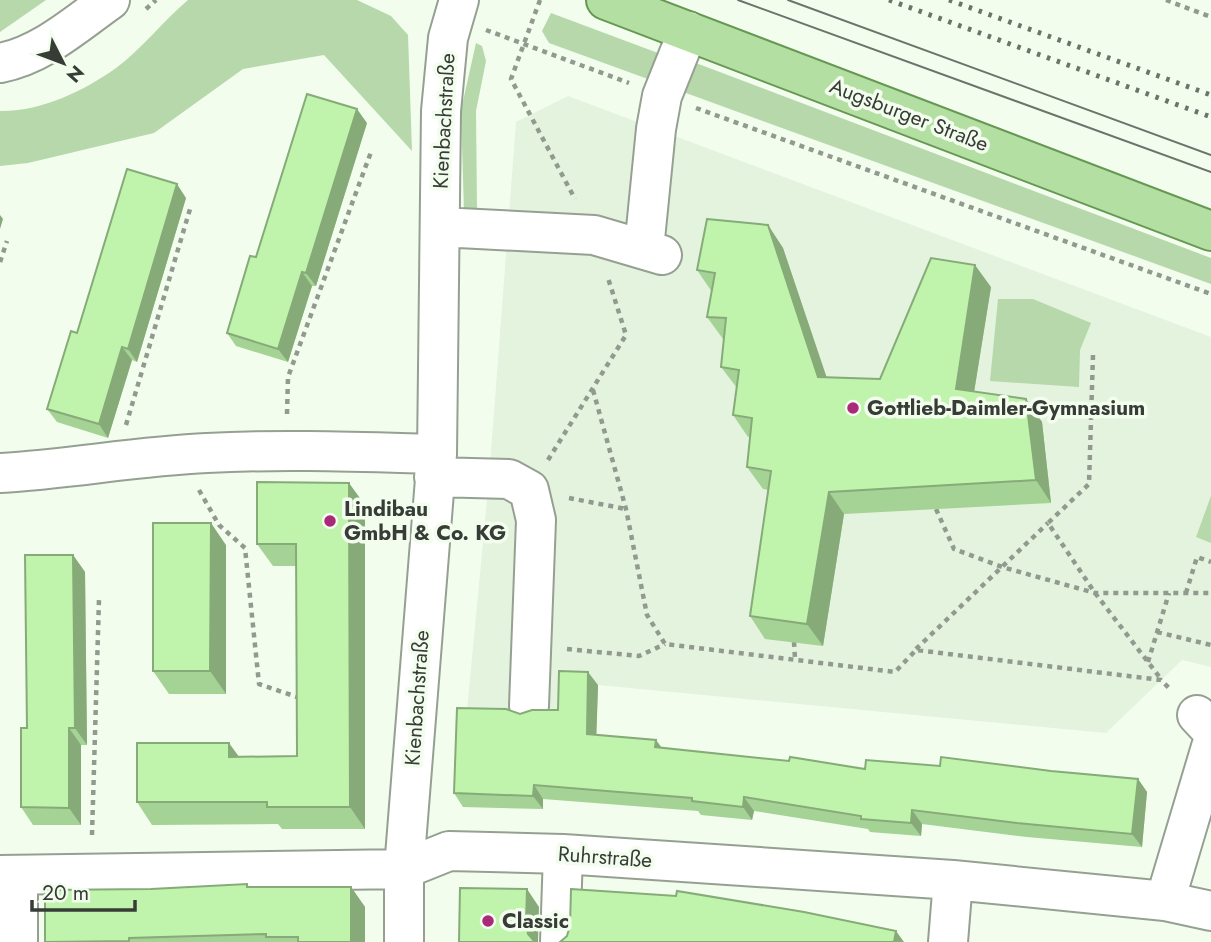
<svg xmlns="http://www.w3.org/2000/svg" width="1211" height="942" viewBox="0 0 1211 942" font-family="Jost,sans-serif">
<rect width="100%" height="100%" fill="#f2fdee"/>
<path fill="#e3f3de" d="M568,96L1211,337V667L1182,660L1106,733L598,685L597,721H466L489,479L516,122Z"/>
<path fill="#b6d8ab" d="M0,0H46L0,32Z
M188,0H357L391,16L408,35L412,151L324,55L243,69L154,133L28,163L0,166V111C40,112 84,91 116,68C141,50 164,20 188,0Z
M551,13L666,56L656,82L549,43L542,31Z
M476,43L482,46L486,61L476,111L477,209L464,212L461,110Z
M688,60L1211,258V284L675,89Z
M998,299H1033L1091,323L1080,350L1079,387L990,381Z
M1211,496V543L1196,537Z"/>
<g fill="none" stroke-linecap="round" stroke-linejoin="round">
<defs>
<path id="minor" d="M0,63C42,55 76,24 110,0
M440,227L594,235L662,255
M644,249L656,129L662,96L688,31
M0,473C69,469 138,456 207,453C284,449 361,452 437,454
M434,477L509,479L529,490L536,520L529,706
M1197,715L1211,730
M0,875L404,869L449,851L563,854L953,880L1165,901L1211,911
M18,875V942
M1165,901L1211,747
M404,942V869L437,454L441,111L448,38L459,0
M560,942L563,854
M948,942L953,880"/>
<path id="major" d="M606,0L1211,231"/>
</defs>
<use href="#minor" stroke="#96a092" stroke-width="42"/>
<use href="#major" stroke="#669854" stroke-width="42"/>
<path stroke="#929a90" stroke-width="4.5" stroke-dasharray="5 5" stroke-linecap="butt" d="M540,0L511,79L575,199
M1166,0L1211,17
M146,9L156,0
M486,30L629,83
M696,108L1211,294
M0,262L7,241
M1093,355L1089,484L1048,523L1095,593L1161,679
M593,390L626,509L647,615L665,644L895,672L916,650L1161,680L1171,690
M287,414L288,377L371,152
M126,425L190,209
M548,460L626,335L608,278
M199,490L219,525L245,548L259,684L300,698
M569,498L626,509
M936,509L954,549L1002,567L1095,593H1211
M1186,593L1197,557L1211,562
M1157,632L1211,645
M794,642L795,659
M567,649L639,656L665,644
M916,649L1048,523
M1148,662L1169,593
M92,835L99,599"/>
<use href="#minor" stroke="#fff" stroke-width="38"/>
<use href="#major" stroke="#b3dfa2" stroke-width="38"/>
<path stroke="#6d736b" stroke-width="2" d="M738,0L1211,172
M788,0L1211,155"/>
<path stroke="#6d736b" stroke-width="5" stroke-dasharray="3.5 7" stroke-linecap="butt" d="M889,0L1211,117
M949,0L1211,95"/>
</g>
<path fill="#a5d295" d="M367,123L316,286H312L288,362L236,346L227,333L256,257Z
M186,198L137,362L132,360L108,438L57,422L47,409L77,333Z
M768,225L783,248L826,377L880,379L991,287L974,392L1026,399L1042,422L1051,503L844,514L823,646L765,639L750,616L768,490L763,489L747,467L750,437H748L733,415L737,388L721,367L724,339H723L707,317L712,292L697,270Z
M365,505V829H282L278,824L152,825L137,802L239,757L297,756L296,566H273L257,544Z
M226,545V694H169L153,671Z
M73,555L85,572L87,745H81V825H33L21,807L27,728Z
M598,685L596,735L656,740L662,748L865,769L940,766L1051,771L1138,779L1147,792L1142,847L1027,837L922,824L921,836L870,832L868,829L754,811L752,820L701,815L698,811L543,799V809L463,807L454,793L558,710Z
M249,887H351L365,907V942H45Z"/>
<path fill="#86ab79" d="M357,109L367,123L316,286L306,273Z
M177,184L186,198L137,362L128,349Z
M0,215L3,219L0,229Z
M768,225L783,248L834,399L818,377Z
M975,265L991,287L971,411L956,389Z
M302,272L312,286L288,362L278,349Z
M122,347L132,360L108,438L99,424Z
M1026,399L1042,422L1051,503L1036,480Z
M349,483L365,505V829L350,807Z
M829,492L844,514L823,646L807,624Z
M211,523L226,545V694L210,671Z
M73,555L85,572L87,745L75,728Z
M588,672L598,685L596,748L587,734Z
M69,728L81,745V825L69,808Z
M656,740L665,753L655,747Z
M229,743L245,765L229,757Z
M1138,779L1147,792L1142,847L1132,834Z
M534,785L543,799V809L533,796Z
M744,797L754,811L752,820L743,807Z
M912,810L922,824L921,836L911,823Z
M351,887L365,907V942H351Z
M527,889L539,907L538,942H534L528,934L526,924Z
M896,931L904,942H894Z"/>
<path fill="#c0f4ad" stroke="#86ab79" stroke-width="2" d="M307,94L357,109L306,273L302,272L278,349L227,333L250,256L256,257Z
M127,169L177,184L128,349L122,347L99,424L47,409L71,331L77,333Z
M707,219L768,225L818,377L880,379L931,258L975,265L956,389L1026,399L1036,480L829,492L807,624L750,616L771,471L747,467L752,418L733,415L739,370L721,367L726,318L707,317L715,273L697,270Z
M257,482L349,483L350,807H267V802H137V743H229V757L297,756L296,544H257Z
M153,523H211L210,671H153Z
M25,555H73L75,728H69V808L21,807V728H27Z
M559,671L588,672L587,734L656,740L655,747L789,761L790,757L865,769L866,760L940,766L941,757L1051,771L1138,779L1132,834L1017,823L912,810L911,823L861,819V816L744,797L743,807L692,801V798L534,785L533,796L454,793L457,708L506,709L520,714L532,710H558Z
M247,884V887H351V942H298V937H266V934L129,938V941L45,942V890L151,889Z
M460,888L527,889L526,924L528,934L535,942H459Z
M571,889L676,896L677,891L804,912L896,931L894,942H560L567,936L570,925Z"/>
<g fill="#aa2a79" stroke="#f2fdee" stroke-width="2.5">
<circle cx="853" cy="408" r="7"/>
<circle cx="330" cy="521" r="7"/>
<circle cx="488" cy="921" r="7"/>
</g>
<g text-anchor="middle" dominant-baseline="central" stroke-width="7" stroke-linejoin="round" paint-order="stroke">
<g font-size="21" fill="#373c36" stroke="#f2fdee">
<text transform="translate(909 115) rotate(21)">Augsburger Straße</text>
<text transform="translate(444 121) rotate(-87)">Kienbachstraße</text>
<text transform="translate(417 698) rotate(-86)">Kienbachstraße</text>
<text transform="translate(605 857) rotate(4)">Ruhrstraße</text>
</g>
<g font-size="21" font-weight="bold" fill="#373c36" stroke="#f2fdee" text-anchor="start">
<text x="867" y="408">Gottlieb-Daimler-Gymnasium</text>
<text x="344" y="509">Lindibau<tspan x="344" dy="24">GmbH &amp; Co. KG</tspan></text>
<text x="502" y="921">Classic</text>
</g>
</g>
<g transform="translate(63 63) rotate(132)" stroke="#f2fdee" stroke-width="5" paint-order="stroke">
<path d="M0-5L12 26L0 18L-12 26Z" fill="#373c36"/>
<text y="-10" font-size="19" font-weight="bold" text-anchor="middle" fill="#373c36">N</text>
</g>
<path d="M32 900v10h103v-10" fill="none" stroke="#373c36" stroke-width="3.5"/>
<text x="42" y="900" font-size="21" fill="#373c36" stroke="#f2fdee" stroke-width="5" paint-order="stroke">20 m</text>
</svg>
